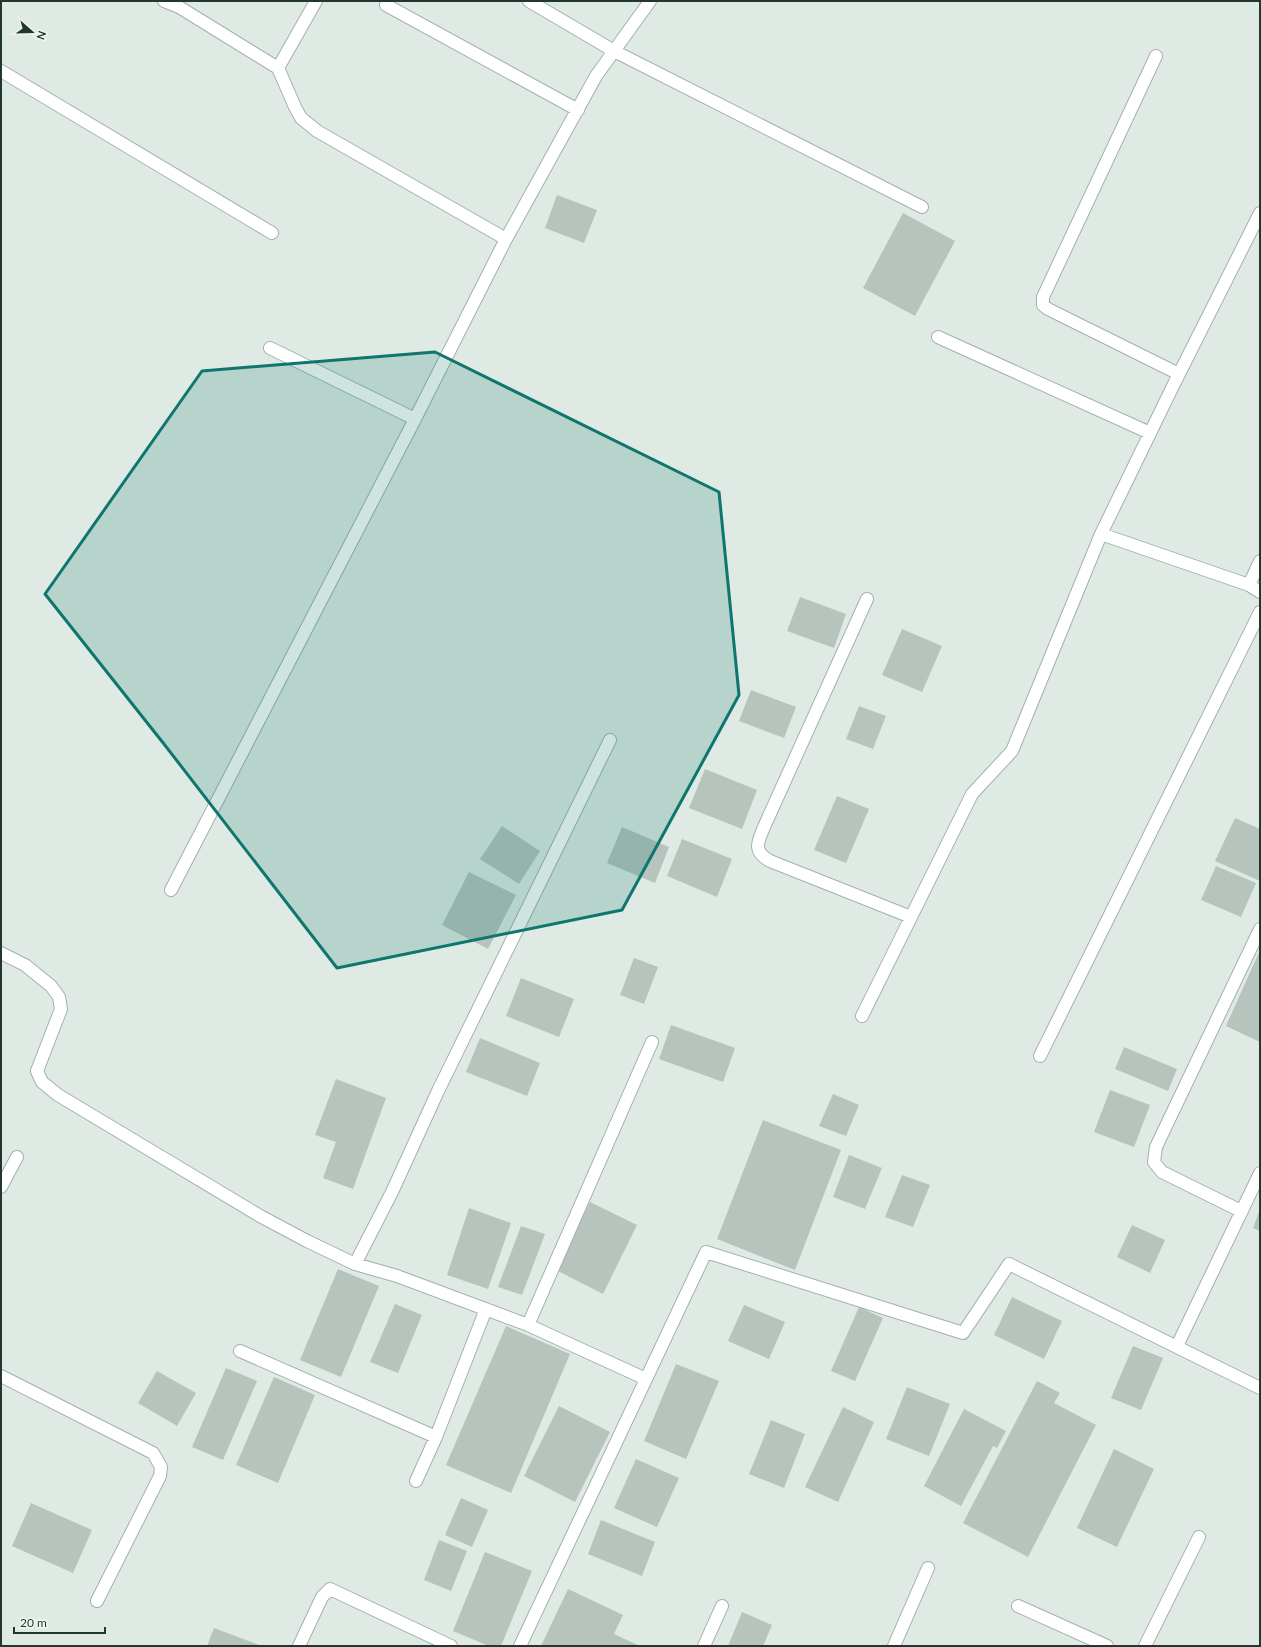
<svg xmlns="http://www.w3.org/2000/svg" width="1261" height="1647" viewBox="0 0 1261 1647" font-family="Lato,sans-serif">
<rect width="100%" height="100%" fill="#e0eae4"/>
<path fill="#b6c4bd" d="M557,195L597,210L584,243L545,228Z
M903,213L955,241L915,316L863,288Z
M800,597L846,614L834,648L787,631Z
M902,629L942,646L922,692L882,675Z
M751,690L796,707L784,738L739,721Z
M859,706L886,716L873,749L846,739Z
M705,769L757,790L742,829L689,808Z
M837,796L869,809L846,863L814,850Z
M1235,818L1260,829V881L1215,861Z
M502,826L540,851L519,884L480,859Z
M622,827L669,847L655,883L607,863Z
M682,839L732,859L717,897L667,876Z
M1216,866L1256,883L1241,917L1201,900Z
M469,872L516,895L488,949L442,925Z
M1260,950V1042L1226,1026Z
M634,958L658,967L644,1004L620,995Z
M521,978L574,999L559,1037L506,1016Z
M671,1025L735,1048L723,1082L659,1059Z
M480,1038L540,1063L527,1096L466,1072Z
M1124,1047L1177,1069L1168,1091L1115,1069Z
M336,1079L386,1098L353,1189L323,1178L336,1142L315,1135Z
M1110,1090L1150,1105L1134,1147L1094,1132Z
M833,1094L859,1105L846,1136L819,1126Z
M763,1120L841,1150L795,1270L717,1239Z
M849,1155L882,1168L865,1209L833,1197Z
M902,1175L930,1185L913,1227L885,1217Z
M590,1202L637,1225L603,1294L556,1270Z
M469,1208L511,1223L488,1289L447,1275Z
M1260,1209V1231L1253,1228Z
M1132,1225L1165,1240L1150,1273L1117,1257Z
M521,1226L545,1234L522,1295L498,1287Z
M338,1269L379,1286L341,1377L300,1360Z
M1012,1297L1062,1321L1044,1359L994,1335Z
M395,1304L422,1315L398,1373L370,1362Z
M744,1305L785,1322L769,1359L728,1341Z
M859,1307L883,1318L855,1381L831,1371Z
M506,1326L570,1354L511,1493L446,1465Z
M1133,1346L1163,1358L1141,1410L1111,1398Z
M676,1364L719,1381L686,1459L644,1441Z
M226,1368L257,1381L223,1460L192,1447Z
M157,1371L196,1393L177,1426L138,1403Z
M274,1377L315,1395L278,1483L236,1465Z
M1037,1381L1060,1393L1054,1403L1096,1425L1028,1557L963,1523Z
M907,1387L950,1404L929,1456L886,1439Z
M559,1406L610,1432L575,1502L524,1476Z
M843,1407L874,1422L838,1502L805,1487Z
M964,1409L1006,1431L997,1448L993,1446L961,1506L924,1486Z
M771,1420L805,1434L784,1488L749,1474Z
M1114,1449L1154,1469L1117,1547L1077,1528Z
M636,1459L679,1478L657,1527L614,1508Z
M461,1498L488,1510L472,1547L445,1535Z
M31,1503L92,1530L73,1573L12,1546Z
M601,1520L655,1542L642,1576L588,1554Z
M439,1540L467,1551L451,1591L424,1580Z
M485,1552L532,1571L501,1646H489L453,1631Z
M568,1589L623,1615L614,1634L640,1646H541Z
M742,1612L772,1625L763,1646H728Z
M214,1628L262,1646H207Z"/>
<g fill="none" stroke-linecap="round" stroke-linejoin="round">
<defs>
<path id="lane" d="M1040,1056L1260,612"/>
<path id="street" d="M164,1L179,7L278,68L295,107L301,118L317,131L506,239
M529,1L614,51L922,207
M386,5L578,110
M1156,56L1043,297V305L1048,309L1179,374
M278,68L316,1
M1,71L272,233
M938,337L1150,433
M270,348L415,419
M1101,534L1249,585L1260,592
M1249,585L1260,561
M867,599L764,827C758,842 752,851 770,861L911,917
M171,890L415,419L506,239L596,76L650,1
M1,953L25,965L51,986L59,997L61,1009L37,1071L42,1082L58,1095L260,1216L307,1241L355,1264L397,1276L528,1325L646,1379
M862,1016L972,794L1012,751L1101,534L1172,388L1260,213
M1,1187L17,1157
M1241,1211L1162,1172L1154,1162L1156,1147L1260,929
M355,1264L392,1192L438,1091L610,740
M528,1325L652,1042
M1177,1346L1260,1173
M240,1351L436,1437
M1,1376L153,1453L161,1467L160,1476L97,1601
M416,1481L436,1437L486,1309
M1018,1606L1107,1646
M299,1646L322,1597L330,1589L451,1646
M520,1646L706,1252L963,1333L1009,1264L1260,1388
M704,1646L722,1606
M894,1646L928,1568
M1145,1646L1199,1537"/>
</defs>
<use href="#lane" stroke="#a3b1aa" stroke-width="14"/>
<use href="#street" stroke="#a3b1aa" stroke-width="14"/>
<use href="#lane" stroke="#fff" stroke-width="12"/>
<use href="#street" stroke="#fff" stroke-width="12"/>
</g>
<path fill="#0f766e" fill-opacity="0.2" stroke="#0f766e" stroke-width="3" stroke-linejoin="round" d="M435,352L719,492L739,695L622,910L337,968L164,744L45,594L202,371Z"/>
<rect width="1261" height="1647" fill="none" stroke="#22382f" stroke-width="4"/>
<g transform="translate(32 32) rotate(110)" stroke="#f0f7f2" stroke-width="3" paint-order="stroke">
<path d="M0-3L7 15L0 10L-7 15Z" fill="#22382f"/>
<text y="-6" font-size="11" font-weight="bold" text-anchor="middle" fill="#22382f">N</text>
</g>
<path d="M14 1627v6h91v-6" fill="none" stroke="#22382f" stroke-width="2"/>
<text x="20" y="1627" font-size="12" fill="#22382f" stroke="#f0f7f2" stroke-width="3" paint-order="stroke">20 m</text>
</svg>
